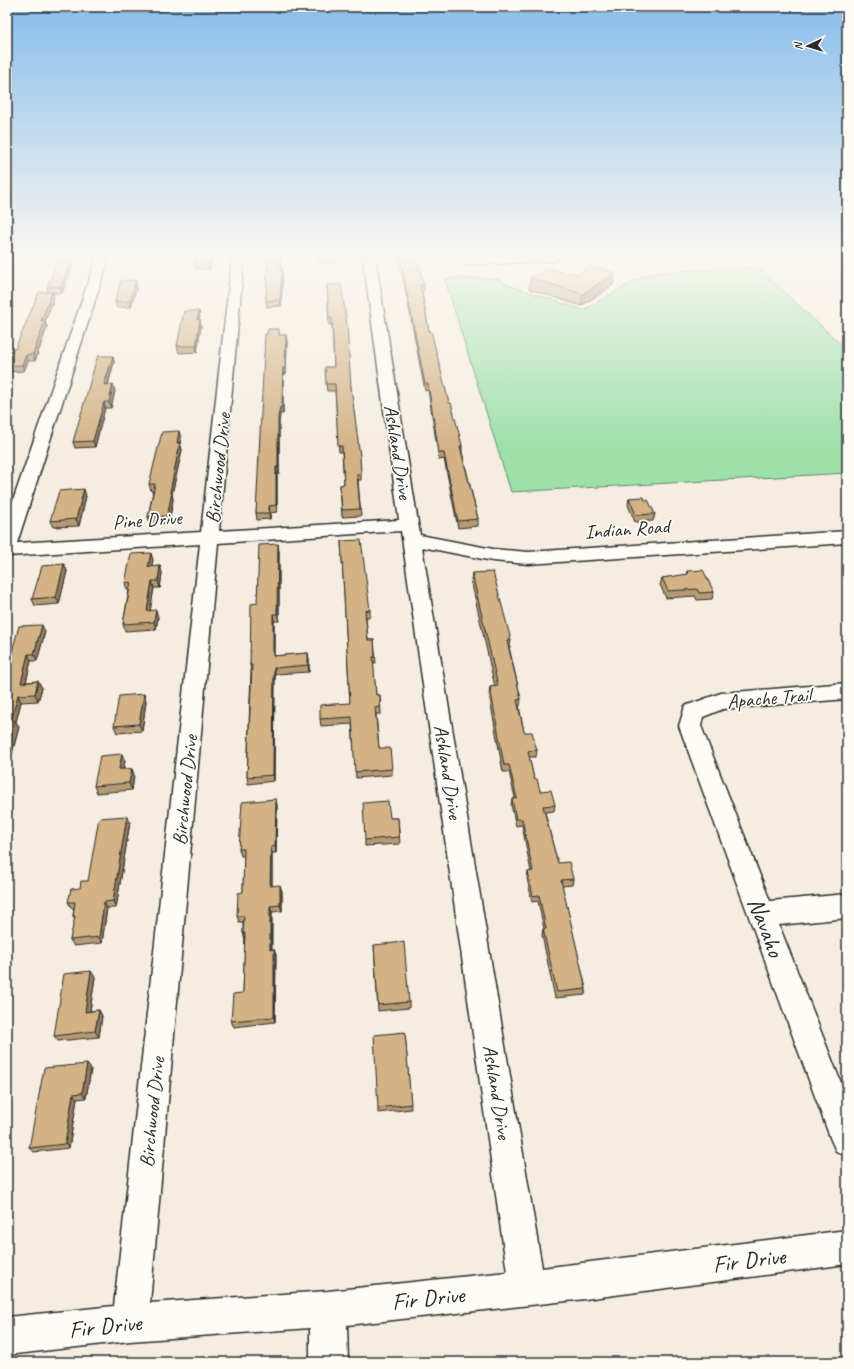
<svg xmlns="http://www.w3.org/2000/svg" width="854" height="1369" viewBox="0 0 854 1369" font-family="Caveat,sans-serif">
<rect width="100%" height="100%" fill="#f5ede0"/>
<filter id="ink" filterUnits="userSpaceOnUse"><feTurbulence type="fractalNoise" baseFrequency=".025" numOctaves="2"/><feDisplacementMap in="SourceGraphic" scale="8" xChannelSelector="R" yChannelSelector="G"/><feConvolveMatrix kernelMatrix="1 2 1 2 8 2 1 2 1" color-interpolation-filters="sRGB"/></filter>
<g filter="url(#ink)">
<path fill="#9ee0aa" stroke="#64866a" d="M757,267L847,350V473L511,492L445,280L453,278L497,279L508,285L583,310L642,277L660,272Z"/>
<g fill="none" stroke-linecap="round" stroke-linejoin="round">
<defs>
<path id="minor" d="M97,257H109L17,543L201,532L232,257H244L219,531L399,520L363,257H375L420,535L493,549L528,552L847,531V543L528,564L493,561L422,547L542,1268L847,1230V1264L585,1299L347,1325L348,1362H310V1328L130,1341L7,1355V1317L114,1306L200,544L7,556V518ZM401,531L507,1272L328,1291L150,1303L218,543Z
M460,257H561L555,261L467,265L463,264Z
M847,683V699L723,709L703,717L701,726L770,901L847,894V918L779,925L847,1098V1156L836,1151L831,1140L679,726L685,706L721,693Z"/>
</defs>
<use href="#minor" stroke="#2b2b2b" stroke-width="3"/>
<use href="#minor" fill="#fdfcf7" fill-rule="evenodd"/>
</g>
<path fill="#b59a73" stroke="#2b2b2b" d="M196,257H211L210,269H196L195,264Z
M268,257H281V267L283,272L281,306L267,307L266,301Z
M319,257H336V263H319Z
M399,257H416L424,285V291H422L429,331L449,403L462,446V452L478,519V526L458,528L444,459L439,460L428,390L425,391Z
M73,266L62,293H53L54,298L45,321L47,327L35,361H28L24,371L8,372L7,369V363L48,292L47,287Z
M568,274L613,285L581,306L529,289L530,278Z
M327,285L351,387L361,473V480H358L361,516L342,517L340,485L344,484L342,452H339L335,391H327L326,384L334,367L332,325H329Z
M137,286L131,307L117,308L115,302Z
M200,317L199,319L201,326L197,352L179,353L177,346Z
M280,335L287,341L286,374L283,375V414H280L279,423V474H277V512L270,513V519L257,520L256,513Z
M113,356L114,362L108,385L115,391L111,408H105L95,447L75,448L73,442Z
M181,438L180,443L182,450L172,494L173,499L169,523L150,524L148,517L153,491H151L149,484Z
M86,496L79,526L53,527L50,521Z
M629,498L645,500L655,514L653,521L635,522L628,505Z
M341,541L370,610V617H366L368,640H374L376,663H373L376,695H380L381,714H376L379,748L392,769V775L356,778L352,724L321,726L320,719L350,703Z
M279,551V621H274V656L308,653L309,660V672L275,674L274,781L248,784L247,777L251,672L250,665L257,603Z
M153,560L151,567L160,566L162,573L160,588H154L150,610L158,617L156,629L125,631L123,624L129,590H127L125,583Z
M64,564L67,571L59,604L35,606L32,599Z
M687,571L714,592L712,599L697,600L695,596L666,598L660,585L662,578L686,575Z
M472,573L511,640L510,647H509L521,699L520,706H519L524,732L537,750L536,757H529L534,779L540,791L555,805L554,811L545,812L554,849L558,863L573,879L572,885L562,886L586,989L585,995L555,998L542,935L543,929H544L538,901L532,902L527,878L528,872H531L522,825L516,826L511,805L512,799L515,798L509,772H503L489,694L490,687H495L471,580Z
M45,632L37,661H31L26,682L38,681L42,688L38,701L21,702L16,722L19,727L10,761H7V670Z
M144,694L146,701L142,731L117,733L114,726Z
M125,761L123,769H132L134,775L132,790L97,793L94,786Z
M276,799L277,806L276,853H272V886L282,891V911L272,912V950L276,955L275,1022L234,1027L231,1021L243,993L245,939L243,933V922H239L237,916L243,892L244,856H241L239,849Z
M390,818H398L400,844L365,846V840Z
M130,822L116,908H107L102,943L74,946L70,940L75,919L73,916L74,908L72,909L68,902L80,888L88,881Z
M374,945L409,1002V1008L378,1011Z
M95,977L90,1011L99,1010L102,1016L99,1037L58,1041L54,1036Z
M405,1032L411,1109L378,1113V1108Z
M91,1069L86,1098L77,1099L69,1148L34,1152L29,1148Z"/>
<path fill="#947d5e" stroke="#2b2b2b" d="M7,257H11L7,265Z
M209,257H211L210,269L209,263Z
M71,260L73,266L62,293L61,287Z
M282,267L283,272L281,306L280,300Z
M615,273L613,285L581,306L583,294Z
M136,280L137,286L131,307L130,301Z
M52,292L54,298L45,321L47,327L35,361L33,354L41,321Z
M199,311L200,317L198,326L197,320Z
M200,319L201,326L197,352L196,346Z
M286,335L287,341L286,374L285,368Z
M26,355L28,361L24,371L22,365Z
M113,356L114,362L106,391L104,385Z
M283,368V414L282,407Z
M113,384L115,391L111,408L109,402Z
M104,402L105,408L95,447L93,441Z
M280,407V414L279,423V474L278,467V417Z
M179,431L181,438L178,450L177,443Z
M180,443L182,450L172,494L173,499L169,523L167,516L170,492Z
M276,467L277,474V512L276,505Z
M84,489L86,496L79,526L76,519Z
M269,506L270,513V519L269,513Z
M278,544L279,551V621L277,614Z
M151,553L153,560L150,574L148,567Z
M64,564L67,571L59,604L56,597Z
M160,566L162,573L160,588L158,581Z
M152,581L154,588L149,618L147,611Z
M156,610L158,617L156,629L154,622Z
M273,614L274,621V663L273,656Z
M42,625L45,632L37,661L34,654Z
M308,653L309,660V672L308,665Z
M28,654L31,661L24,690L21,683Z
M274,668L275,674L274,781L273,775Z
M38,681L42,688L38,701L35,694Z
M144,694L146,701L142,731L139,724Z
M18,695L21,702L16,722L19,727L10,761L7,756V750L11,721Z
M122,754L125,761L122,776L119,769Z
M132,769L134,775L132,790L129,783Z
M276,799L277,806L276,853L275,846Z
M127,816L130,822L116,908L113,901Z
M271,847L272,853V892L270,886Z
M280,885L282,891V911L280,905Z
M104,902L107,908L102,943L99,937Z
M270,906L272,912L271,956L270,950Z
M274,949L276,955L275,1022L274,1017Z
M91,971L95,977L89,1017L85,1012Z
M99,1010L102,1016L99,1037L95,1031Z
M87,1064L91,1069L86,1098L82,1093Z
M73,1094L77,1099L69,1148L65,1144Z"/>
<path fill="#d3b386" stroke="#2b2b2b" d="M196,257H209V263L195,264Z
M268,257H280V267H282L280,300L266,301Z
M400,257H416L424,285H420L429,331H431L449,403H451L459,433L462,446H460L478,519L458,521L444,453H439L428,384H425Z
M71,260L61,287H47L58,261Z
M590,266L615,273L583,294L530,278L547,268L568,274L571,272L577,274Z
M136,280L130,301L115,302L121,281Z
M341,284L347,325L351,387L360,456L361,473L357,474L360,509L342,510L340,485L344,484L342,446H338L335,384H326L325,367H334L332,318H329L327,285Z
M39,292H52L41,321H45L33,354L26,355L22,365L7,366V363L13,349H15Z
M184,311H199L197,320L200,319L196,346H177Z
M268,329H279V335H286L285,368H283L282,407H280L278,417V467H276V505L269,506V513H256L265,334H267Z
M98,356H113L104,385L113,384L109,402H104L93,441L73,442L96,361Z
M179,431L177,443H180L170,492H172L167,516L148,517L155,484H149L162,432Z
M84,489L76,519L50,521L59,491Z
M644,497L645,500H648L655,514L636,515L629,498Z
M361,540L370,610L365,611L368,640H374L375,657H373L376,695H380V707L375,708L379,748H390L392,769L355,772L352,717L320,719V705L350,703L341,541Z
M278,544L277,614H273V656L308,653V665L274,668L273,775L247,777L252,665H250L251,604L257,603L259,545Z
M151,553L148,567L160,566L158,581H152L147,611L156,610L154,622L123,624L131,582L125,583L131,554Z
M64,564L56,597L32,599L42,566Z
M703,570L714,592L699,593L697,589L668,591L662,578L688,574L687,571Z
M493,572L511,640L507,641L521,699L517,700L524,732H532L537,750L528,751L534,779H537L540,791L551,790L555,805L543,806L554,849L558,863L569,862L573,879L561,880L586,989L557,992L543,929H546L539,895L533,896L528,872L533,871L522,819H516L512,799L517,798L509,765H504L490,687L498,686L472,573Z
M42,625L34,654H28L21,683L38,681L35,694L18,695L11,721L15,720L7,751V670L19,626Z
M144,694L139,724L114,726L119,696Z
M122,754L119,769H132L129,783L94,786L100,756Z
M276,799L275,846L271,847L270,886L280,885V905L270,906V950L274,949V1017L231,1021L233,994L243,993L245,933H243L244,916H237L238,893L243,892L244,849H239L242,802Z
M388,801L390,818H398L399,837L365,840L363,803Z
M127,816L113,901L104,902L99,937L70,940L75,916H73L75,902H68L71,889L80,888L81,881H88L99,818Z
M404,942L409,1002L378,1005L374,945Z
M91,971L85,1012L99,1010L95,1031L54,1036L64,974Z
M405,1032L411,1104L378,1108L374,1035Z
M87,1064L82,1093L73,1094L65,1144L29,1148L44,1068Z"/>
</g>
<linearGradient id="sky" x2="0" y2="1"><stop stop-color="#87bdec"/><stop offset="0.57" stop-color="#faf7f1"/><stop offset="1" stop-color="#faf7f1" stop-opacity="0"/></linearGradient>
<rect width="854" height="449" fill="url(#sky)"/>
<g text-anchor="middle" dominant-baseline="central" stroke-width="3.5" stroke-linejoin="round" paint-order="stroke">
<g font-size="20" fill="#2b2b2b" stroke="#fdfcf7">
<text transform="translate(398 452) rotate(81)">Ashland Drive</text>
<text transform="translate(218 468) rotate(-84)">Birchwood Drive</text>
<text transform="translate(147 520) rotate(-4)">Pine Drive</text>
<text transform="translate(627 529) rotate(-4)">Indian Road</text>
<text transform="translate(769 698) rotate(-5)">Apache Trail</text>
<text transform="translate(448 772) rotate(81)">Ashland Drive</text>
<text transform="translate(185 790) rotate(-84)">Birchwood Drive</text>
<text transform="translate(497 1092) rotate(81)">Ashland Drive</text>
<text transform="translate(152 1112) rotate(-84)">Birchwood Drive</text>
</g>
<g font-size="24" fill="#2b2b2b" stroke="#fdfcf7">
<text transform="translate(766 927) rotate(69)">Navaho</text>
<text transform="translate(749 1260) rotate(-7)">Fir Drive</text>
<text transform="translate(428 1298) rotate(-6)">Fir Drive</text>
<text transform="translate(105 1326) rotate(-6)">Fir Drive</text>
</g>
</g>
<rect width="854" height="1369" fill="none" stroke="#fdfcf7" stroke-width="24"/>
<rect x="12" y="12" width="830" height="1345" fill="none" stroke="#2b2b2b" stroke-width="1.5" filter="url(#ink)"/>
<g transform="translate(808 46) rotate(266)" stroke="#fdfcf7" stroke-width="3" paint-order="stroke">
<path d="M0-3L7 15L0 10L-7 15Z" fill="#2b2b2b"/>
<text y="-6" font-size="11" font-weight="bold" text-anchor="middle" fill="#2b2b2b">N</text>
</g>
</svg>
